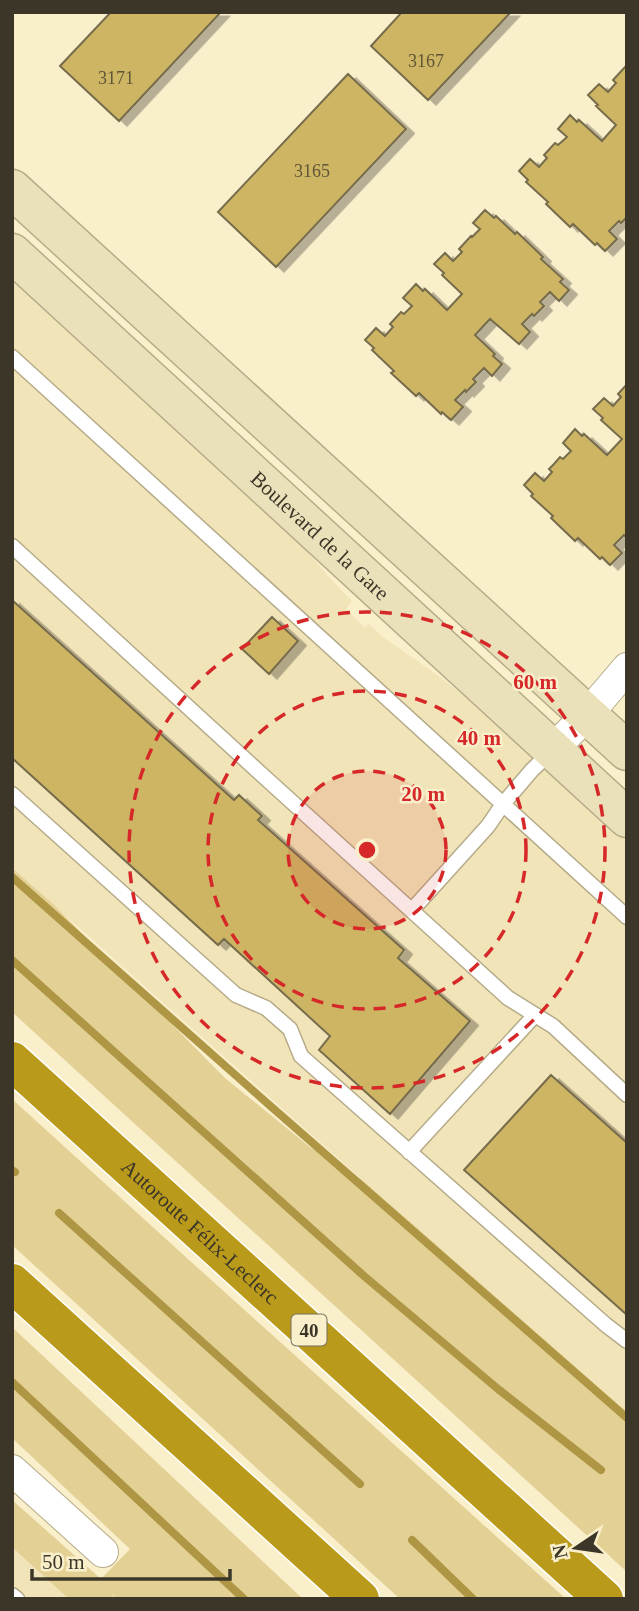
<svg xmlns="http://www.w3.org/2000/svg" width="639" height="1611" viewBox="0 0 639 1611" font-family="Georgia,serif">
<defs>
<filter id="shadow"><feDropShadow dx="8" dy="4.5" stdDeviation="0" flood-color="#0004"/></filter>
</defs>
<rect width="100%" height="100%" fill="#faefcb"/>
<path fill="#f1e4b8" d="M12,274L283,523L327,575L352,601L346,609L365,628L369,624L383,637L443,679L469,700L510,738L573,787L627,837V1412L432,1242L12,868Z
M12,1500L101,1579L117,1599H12Z"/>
<path fill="#e3d094" d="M12,868L53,904L225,1078L310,1147L361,1179L627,1412V1572L12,1012Z
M12,1099L189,1260L566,1599H400L12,1245Z
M12,1327L303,1599H117L112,1593L114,1599H69L12,1547V1500L101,1579L130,1549L12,1438Z"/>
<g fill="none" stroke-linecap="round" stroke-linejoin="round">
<path stroke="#ae9644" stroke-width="8" d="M12,877L267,1103L627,1418
M12,960L364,1276L498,1389L601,1470
M12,1170L15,1172
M59,1213L360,1484
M12,1382L244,1599
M412,1540L473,1599"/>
</g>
<path fill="#cdb564" stroke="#766c4c" stroke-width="2" filter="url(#shadow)" d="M111,12H221L119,121L60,66Z
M402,12H511L428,100L371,46Z
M625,67L627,68V217L621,223L619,221L609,231L617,239L605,251L597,243L595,245L573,224L570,227L546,204L548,202L526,182L528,180L519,171L530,159L539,167L547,158L544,155L555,143L558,145L567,137L558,129L570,115L577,122L579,120L602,141L616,125L596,106L598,105L588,95L599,84L608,92L616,83L613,80Z
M348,74L406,129L276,267L218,212Z
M485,210L494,218L496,216L515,234L517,232L543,257L541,259L563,279L560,282L569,290L559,301L550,292L540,302L544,306L534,316L532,314L522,324L530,332L519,344L490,319L475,335L495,354L493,356L502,364L492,376L484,368L473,379L476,382L466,392L465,390L455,400L463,407L451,420L442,412L441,414L419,393L416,396L391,373L394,371L372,350L374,348L365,340L376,328L385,336L393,327L390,324L401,312L404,314L412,306L403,298L416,284L423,291L425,289L447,310L462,294L442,275L444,273L434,264L445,253L453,261L462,252L459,249L471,236L472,237L480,229L473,223Z
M627,384V536L626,537L624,535L614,545L622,553L610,565L602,557L600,559L578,538L575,541L551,518L553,516L531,496L533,494L524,485L535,473L544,481L552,472L549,469L554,464L560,457L563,459L571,451L563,443L575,429L582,436L584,434L607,455L622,439L601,420L603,418L593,409L604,398L613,406L621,397L618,394Z
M12,600L234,800L239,795L262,816L258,820L404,950L398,958L470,1021L390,1114L319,1050L330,1036L224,939L218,945L12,758Z
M272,617L298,641L269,674L242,649Z
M551,1075L627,1143V1315L464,1170Z"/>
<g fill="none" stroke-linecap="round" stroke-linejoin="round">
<defs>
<path id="service" d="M12,357L627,917
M12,546L260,773L508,998L553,1026L627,1095
M12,794L236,995L266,1008L290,1029L301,1056L606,1325L627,1341
M412,910L488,826L503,804L532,770L552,751
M409,1152L535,1015
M12,1595L17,1599"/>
<path id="minor" d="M553,749L587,715L627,668
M12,1470L103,1552"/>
<g id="secondary">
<path d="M12,189L627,751"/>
<path id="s1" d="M12,253L627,818"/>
</g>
<g id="motorway">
<path id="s2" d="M12,1061L604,1599"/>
<path d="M12,1283L360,1599"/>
</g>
</defs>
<use href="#service" stroke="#b5ab89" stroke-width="17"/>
<use href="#minor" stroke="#b5ab89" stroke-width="32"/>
<use href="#secondary" stroke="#b5ab89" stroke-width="41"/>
<use href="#motorway" stroke="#fff" stroke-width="41"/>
<use href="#service" stroke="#fff" stroke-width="14"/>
<use href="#minor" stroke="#fff" stroke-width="30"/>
<use href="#secondary" stroke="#eae1ba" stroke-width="38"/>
<use href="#motorway" stroke="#ba9a1a" stroke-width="38"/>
</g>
<circle cx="367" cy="850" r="79" fill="#d62828" fill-opacity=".12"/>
<g fill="none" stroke="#d62828" stroke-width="3.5" stroke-dasharray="12 9">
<circle cx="367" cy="850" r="79"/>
<circle cx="367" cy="850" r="159"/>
<circle cx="367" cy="850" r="238"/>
</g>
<g text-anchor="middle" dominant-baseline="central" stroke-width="5" stroke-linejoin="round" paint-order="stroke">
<g font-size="18" fill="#605637">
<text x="426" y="61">3167</text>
<text x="116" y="78">3171</text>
<text x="312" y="171">3165</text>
</g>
<rect fill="#faefcb" stroke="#746e59" stroke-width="2" x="291.5" y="1314.5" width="35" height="31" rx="5"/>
<g font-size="19" font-weight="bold" fill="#3b3628">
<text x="309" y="1330">40</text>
</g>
<g font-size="21" fill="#3b3628" stroke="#faefcb">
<text stroke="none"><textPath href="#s1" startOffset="418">Boulevard de la Gare</textPath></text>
<text stroke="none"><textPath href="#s2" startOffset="254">Autoroute Félix-Leclerc</textPath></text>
</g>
</g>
<circle cx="367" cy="850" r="10" fill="#d62828" stroke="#faefcb" stroke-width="3.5"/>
<g font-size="21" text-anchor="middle" font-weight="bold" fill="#d62828" stroke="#faefcb" stroke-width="5" stroke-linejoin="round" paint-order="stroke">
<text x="535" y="689">60 m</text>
<text x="479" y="745">40 m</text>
<text x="423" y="801">20 m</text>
</g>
<rect width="639" height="1611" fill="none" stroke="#3b3628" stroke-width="28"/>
<g transform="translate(576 1548) rotate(257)" stroke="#faefcb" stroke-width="5" paint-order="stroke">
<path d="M0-5L12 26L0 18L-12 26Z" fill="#3b3628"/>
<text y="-10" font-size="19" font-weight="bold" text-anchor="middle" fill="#3b3628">N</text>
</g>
<path d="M32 1569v10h198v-10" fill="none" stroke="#3b3628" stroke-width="3.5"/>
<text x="42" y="1569" font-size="21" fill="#3b3628" stroke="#faefcb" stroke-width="5" paint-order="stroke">50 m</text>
</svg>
